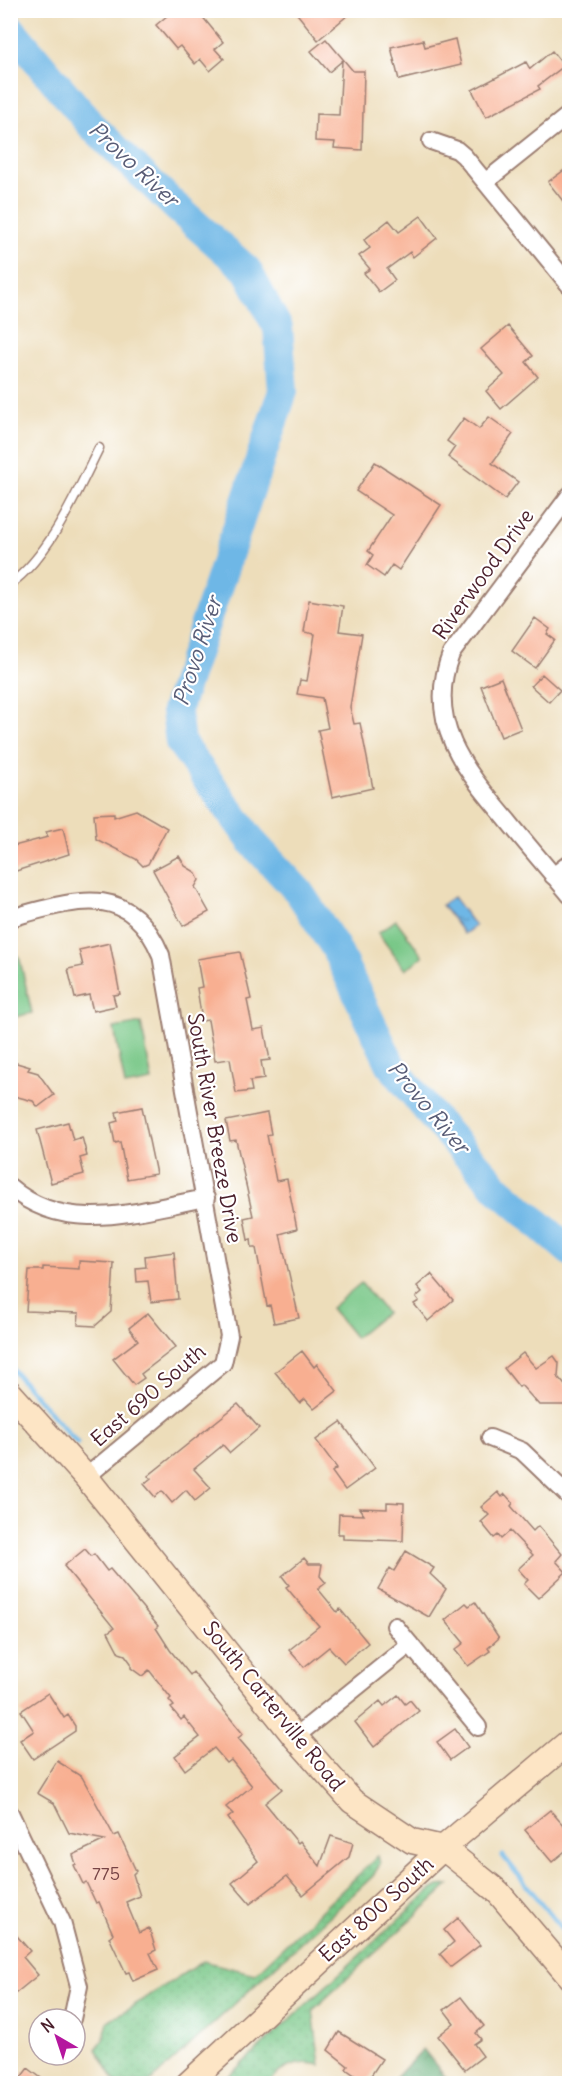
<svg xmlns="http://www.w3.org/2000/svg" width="580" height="2094" viewBox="0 0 580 2094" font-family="Delius,sans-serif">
<defs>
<pattern id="grass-dots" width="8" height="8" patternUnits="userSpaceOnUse" patternTransform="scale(1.5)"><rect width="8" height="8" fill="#78c787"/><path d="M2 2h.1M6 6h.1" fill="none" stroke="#69aa75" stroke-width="1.8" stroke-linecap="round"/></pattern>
<pattern id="forest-crowns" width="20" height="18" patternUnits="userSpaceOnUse" patternTransform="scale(1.5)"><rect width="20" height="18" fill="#62ac74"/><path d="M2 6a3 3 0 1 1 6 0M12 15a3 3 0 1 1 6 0" fill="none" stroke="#538b5f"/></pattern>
<pattern id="water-ripples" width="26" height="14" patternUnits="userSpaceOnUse" patternTransform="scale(1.5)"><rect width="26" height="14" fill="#6eb7e6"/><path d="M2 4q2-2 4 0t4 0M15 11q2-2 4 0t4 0" fill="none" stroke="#5c94bb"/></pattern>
</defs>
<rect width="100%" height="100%" fill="#fff"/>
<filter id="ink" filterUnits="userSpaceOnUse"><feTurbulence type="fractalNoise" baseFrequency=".0167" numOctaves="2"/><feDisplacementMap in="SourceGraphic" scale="12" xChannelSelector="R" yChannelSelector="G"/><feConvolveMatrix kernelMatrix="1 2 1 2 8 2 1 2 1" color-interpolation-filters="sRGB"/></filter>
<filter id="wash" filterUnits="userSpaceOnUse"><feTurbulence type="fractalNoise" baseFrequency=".008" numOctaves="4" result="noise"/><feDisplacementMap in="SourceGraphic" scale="24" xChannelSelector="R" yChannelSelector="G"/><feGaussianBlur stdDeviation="1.35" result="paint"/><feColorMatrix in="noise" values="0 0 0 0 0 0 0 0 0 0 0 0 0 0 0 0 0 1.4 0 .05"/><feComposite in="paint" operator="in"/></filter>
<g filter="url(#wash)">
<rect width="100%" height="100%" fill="#edddba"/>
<path fill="url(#grass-dots)" stroke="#617359" stroke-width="1.5" d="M378,1856L380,1864L373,1876L149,2083H116L96,2049L103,2040L108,2022L203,1961L255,1974Z
M449,1885L313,2010L320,2065C301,2060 280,2066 270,2083H221L428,1892L439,1886Z"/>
<path fill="url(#forest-crowns)" stroke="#566650" stroke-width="1.5" d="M423,2049L450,2083H391Z"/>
<path fill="#78c787" stroke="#617359" stroke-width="1.5" d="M396,920L423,956L405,970L378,933Z
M19,956L32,1013L11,1018V958Z
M141,1023L152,1081L125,1086L114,1028Z
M361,1283L386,1313L355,1338L331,1308Z"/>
<path fill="url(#water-ripples)" stroke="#5c6b88" stroke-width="1.5" d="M453,897L475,926L464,934L442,905Z"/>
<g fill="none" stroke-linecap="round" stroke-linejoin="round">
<path stroke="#6eb7e6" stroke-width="5" d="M10,1367L77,1443
M503,1856L570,1939"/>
<path stroke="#6eb7e6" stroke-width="30" d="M10,28L91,125L175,206L247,270L278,328L283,391L176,711L180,742L254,844L299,892L335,947L391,1065L437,1122L499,1190L570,1251"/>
</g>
<g id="blocks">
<path fill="#f8af91" d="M174,10H197L223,42L215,49L224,59L210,71L200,59L195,64L180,46L176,49L156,25Z
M294,10H354L318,40Z
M326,39L353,71H364L362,150L334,148L335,142L315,141L316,114L339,115L342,61L329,72L311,51Z
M455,39L461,65L399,80L391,47L423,40L425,47Z
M552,51L564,66L538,86L540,89L486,117L472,90L526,62L530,69Z
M570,166V210L548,182Z
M421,216L437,238L413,257L410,252L387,269L395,280L379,292L364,273L370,269L359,256L370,248L364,240L389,220L399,232Z
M508,326L533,356L526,362L538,377L501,409L486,391L504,375L481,349Z
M489,417L513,434L492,463L518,482L505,499L448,457L455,447L447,441L464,418L479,429Z
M375,462L441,505L399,570L392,565L384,577L367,565L373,555L368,551L392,515L356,491Z
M309,600L343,606L339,631L362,634L350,707L354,724L360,723L373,788L332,797L318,730L328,728L322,698L297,694L300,680L307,681L315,634L304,632Z
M535,618L550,629L547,634L555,640L535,668L512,651Z
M542,674L560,690L549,702L531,686Z
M501,678L521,729L501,737L481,686Z
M136,810L167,828L148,864L143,866L136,859L96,839L94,814L114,813V817Z
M63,828L69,854L10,873V847L48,837L46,832Z
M179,856L185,866L195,872L199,880L195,887L209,912L183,926L153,870Z
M110,943L120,994L113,995L116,1006L93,1011L89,995L75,998L68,969L83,966L79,950Z
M240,952L251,999L247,1000L253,1030L264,1028L270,1060L261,1061L264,1079L250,1081L252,1091L236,1093L230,1059L215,1061L208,1020L202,1021L197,988L202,987L197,959Z
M10,1061L30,1067L28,1070L38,1073L54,1095L38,1107L33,1101L10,1095Z
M142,1107L156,1174L127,1179L120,1142L115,1143L111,1123L118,1121L116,1112Z
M267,1113L271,1134L267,1135L276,1181L287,1179L297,1229L280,1234L299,1318L274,1323L270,1305L267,1306L256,1248H252L251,1239L248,1240L244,1218L253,1216L236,1140L230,1141L226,1121Z
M68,1122L73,1140L82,1137L87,1156L80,1158L84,1174L51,1183L37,1130Z
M174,1252L178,1299L151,1302L148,1281L137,1282L136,1268L146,1267L145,1256Z
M79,1261L114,1263L111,1312L95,1326L78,1325L79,1313L26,1311L29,1270H43V1267L79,1269Z
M431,1274L453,1300L428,1321L414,1304L419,1301L416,1297L422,1292L417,1286Z
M148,1313L176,1347L141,1374L144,1378L134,1385L113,1359L138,1340L129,1328Z
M302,1351L314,1367L317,1364L337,1391L314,1409L305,1399L300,1403L275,1372Z
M523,1353L536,1368L554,1356L559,1363L558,1377L570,1391V1405H539L521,1385L519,1387L504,1368Z
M238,1404L259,1428L230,1453L223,1445L194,1469L211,1488L195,1501L186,1490L172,1503L162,1491L155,1497L144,1484L151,1478L148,1476Z
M341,1422L375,1468L345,1490L332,1472L337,1468L316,1440Z
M498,1492L502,1497L505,1494L513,1503L511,1506L533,1531L538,1526L562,1554L556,1561L566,1572L538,1598L524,1584L528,1580L518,1569L533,1555L510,1531L501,1539L498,1535L494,1538L481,1522L489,1515L481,1507Z
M387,1502L404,1503L403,1541L343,1539V1534H338L339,1514L364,1515L359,1508L387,1509Z
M85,1549L91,1556L94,1554L107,1571L110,1569L158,1626L156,1628L170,1650L190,1675L193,1672L243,1734L238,1738L282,1789L265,1803L298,1843L300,1841L320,1866L331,1836L353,1843L349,1857L303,1895L287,1876L250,1904L232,1883L258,1861L228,1818L233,1814L226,1807L252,1786L231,1760L227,1763L214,1748L185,1770L175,1756L200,1737L184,1717L181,1720L171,1708L174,1706L169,1700L171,1698L149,1670L142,1676L131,1668V1663L125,1655L119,1653L108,1632L114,1628L64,1566Z
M406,1551L434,1568L430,1574L446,1589L429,1617L378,1589L390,1568L394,1571Z
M304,1558L309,1564H322L320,1576L326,1583L318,1589L337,1612L340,1609L368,1643L344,1663L329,1647L304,1667L289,1650L319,1626L286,1587L289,1585L282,1576Z
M475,1602L499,1638L488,1648L490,1651L468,1666L455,1650L464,1643L445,1620L466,1603L469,1606Z
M48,1693L64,1718L68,1715L75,1726V1731L33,1759L20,1740L34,1731L21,1711Z
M398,1695L405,1704L410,1700L419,1711L374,1747L355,1722L380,1701L384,1706Z
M455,1729L468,1747L450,1760L437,1742Z
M57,1761L82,1777L114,1836L119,1834L136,1871L133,1874L140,1896L126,1902L139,1933L149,1928L156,1950L150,1953L158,1970L133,1981L129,1972L126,1973L109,1937L113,1934L99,1902L96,1903L86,1882L83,1884L74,1865L76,1864L73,1855L105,1840L69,1833L54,1803L37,1793Z
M550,1810L564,1826L570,1821V1847L552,1862L525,1830Z
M458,1918L480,1945L451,1967L440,1954L454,1942L444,1930Z
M10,1928L30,1951L23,1957L38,1975L16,1993L10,1986Z
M461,1997L484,2026L476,2033L481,2039L474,2044L483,2056L465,2070L438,2036L454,2023L444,2010Z
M339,2032L382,2059L366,2083L346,2069L348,2066L328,2050Z
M28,2068L49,2084H16Z"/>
</g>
</g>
<g filter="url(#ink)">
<use href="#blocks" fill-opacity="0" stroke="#9c7e72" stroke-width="1.5"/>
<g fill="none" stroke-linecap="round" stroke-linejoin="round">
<defs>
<path id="lane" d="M10,584C50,556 78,490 99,448"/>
<path id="street" d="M431,141L457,150L464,156L570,286
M485,182L570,114
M570,495L451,654C424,723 466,771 508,821C528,846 549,870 570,895
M553,876L570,863
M10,918C73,901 129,879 161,955L229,1336L223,1363L86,1477
M10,1187C67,1237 140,1210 206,1198
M490,1438L522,1451L570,1497
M395,1626L478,1727
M295,1737L410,1644
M10,1813L62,1922L79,1986L72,2019"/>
<path id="secondary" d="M10,1393L86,1477L295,1737L352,1801L412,1841L443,1848L467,1867L498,1892L570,1977
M188,2084L443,1848L570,1741"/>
</defs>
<use href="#lane" stroke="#9c7e72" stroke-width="11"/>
<use href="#street" stroke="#9c7e72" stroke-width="20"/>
<use href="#secondary" stroke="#9c7e72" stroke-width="27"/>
<use href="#lane" stroke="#fff" stroke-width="8"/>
<use href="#street" stroke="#fff" stroke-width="16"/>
<use href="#secondary" stroke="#fde5c5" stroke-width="24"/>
</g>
</g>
<g text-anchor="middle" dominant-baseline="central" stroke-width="4.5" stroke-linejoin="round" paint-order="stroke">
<g font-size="18" fill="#764344">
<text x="106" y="1873">775</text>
</g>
<g font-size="21" fill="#4a1f2b" stroke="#fff">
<text transform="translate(483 574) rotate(-54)">Riverwood Drive</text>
<text transform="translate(215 1128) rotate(80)">South River Breeze Drive</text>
<text transform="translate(148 1395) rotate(-41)">East 690 South</text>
<text transform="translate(274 1706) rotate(51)">South Carterville Road</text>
<text transform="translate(376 1909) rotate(-42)">East 800 South</text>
</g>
<g font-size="22" font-style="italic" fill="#585c76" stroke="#fff">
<text transform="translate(134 164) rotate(43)">Provo River</text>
<text transform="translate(197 651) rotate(-72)">Provo River</text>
<text transform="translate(429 1107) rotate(50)">Provo River</text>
</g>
</g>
<rect width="580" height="2094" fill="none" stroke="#fff" stroke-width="36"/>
<g transform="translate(57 2037) rotate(321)"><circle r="28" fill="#ffffff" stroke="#b7a5aa" stroke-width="1.5"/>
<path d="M0-4.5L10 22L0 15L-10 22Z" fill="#b5179e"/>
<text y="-9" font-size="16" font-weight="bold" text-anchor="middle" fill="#4a1f2b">N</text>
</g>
</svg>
